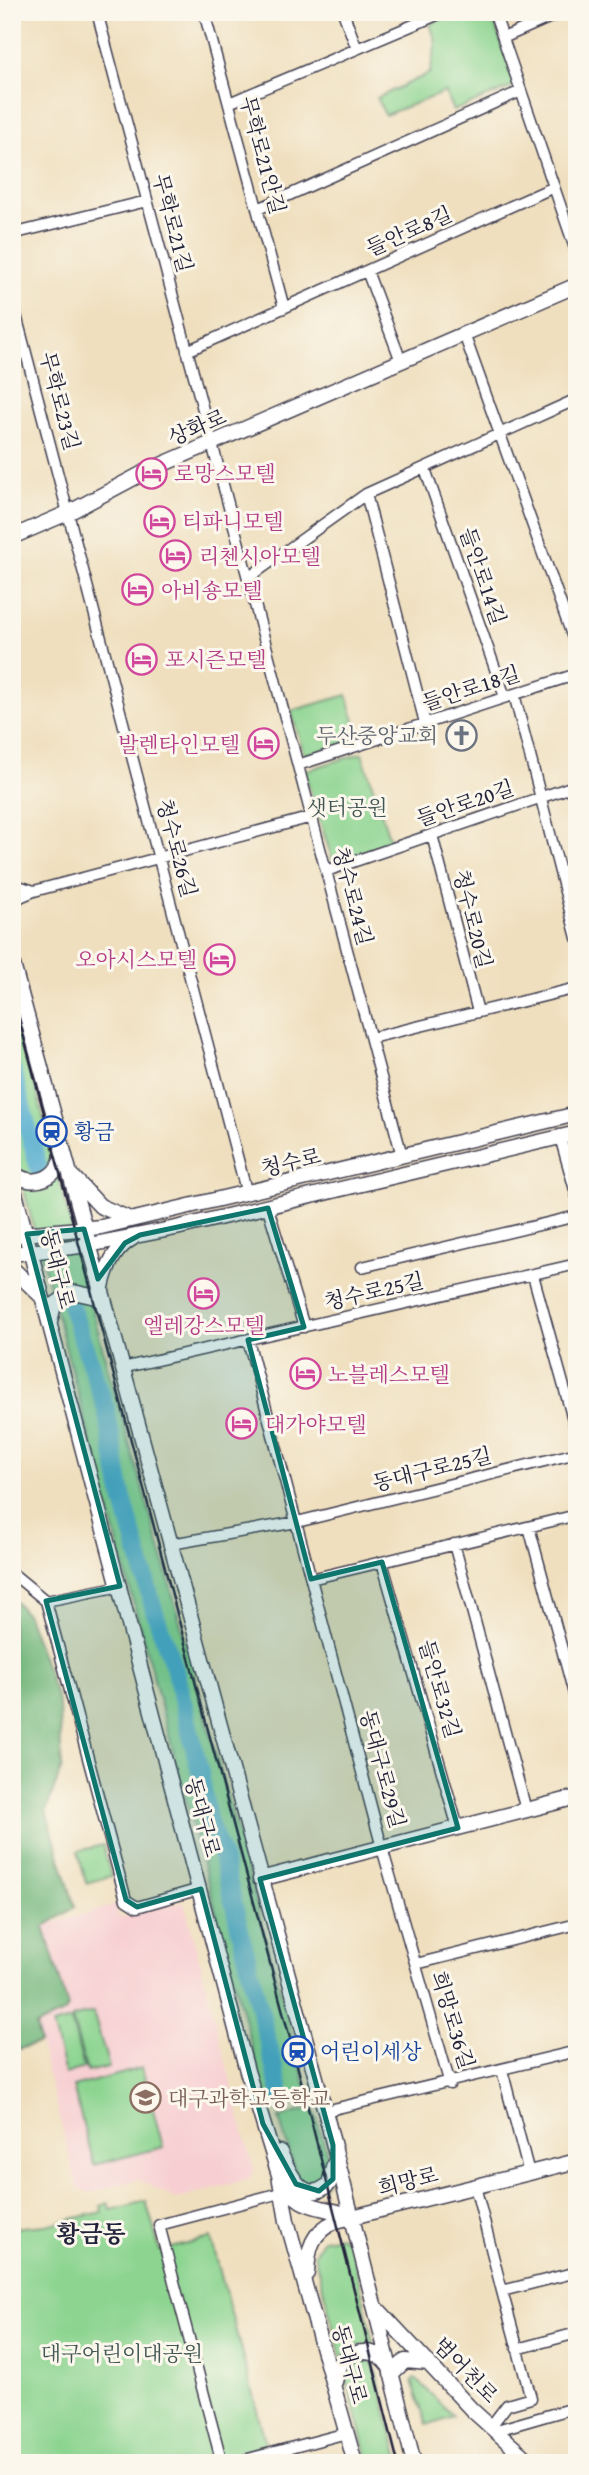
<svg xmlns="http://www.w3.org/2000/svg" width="589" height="2475" viewBox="0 0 589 2475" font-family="'Gentium Book Plus','Noto Serif KR',serif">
<rect width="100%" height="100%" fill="#fbf7ec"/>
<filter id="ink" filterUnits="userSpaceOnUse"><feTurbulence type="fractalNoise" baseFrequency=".0143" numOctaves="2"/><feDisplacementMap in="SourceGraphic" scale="14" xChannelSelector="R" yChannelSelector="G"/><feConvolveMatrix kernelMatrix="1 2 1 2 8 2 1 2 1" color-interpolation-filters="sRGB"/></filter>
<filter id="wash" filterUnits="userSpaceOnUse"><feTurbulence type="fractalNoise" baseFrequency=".00686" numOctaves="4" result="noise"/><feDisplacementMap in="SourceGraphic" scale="28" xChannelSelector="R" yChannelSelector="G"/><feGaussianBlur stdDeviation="1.57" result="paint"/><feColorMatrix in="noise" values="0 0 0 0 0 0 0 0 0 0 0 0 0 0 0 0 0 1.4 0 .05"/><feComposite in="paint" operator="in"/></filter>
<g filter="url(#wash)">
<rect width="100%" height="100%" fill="#efdfbe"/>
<path fill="#f7cfd2" d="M184,1901L254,2171L248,2179L175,2199L138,2179L90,2193L78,2188L35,2026L65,2012L68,2007L44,1926L115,1905L119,1918Z"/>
<path fill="#8cd490" stroke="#577b66" stroke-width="2" d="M454,12H491L515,86L453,111L445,92L385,115L377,98L430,73L436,42L430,24Z
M347,695L360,739L304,755L291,711Z
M362,753L391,843L333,862L304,771Z
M12,995L108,1370L163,1559L308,2094L267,2104L12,1146Z
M103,1845L111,1876L86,1883L78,1851Z
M93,2012L109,2067L87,2072L72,2018Z
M71,2020L84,2068L65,2074L52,2025Z
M142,2068L163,2147L94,2165L73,2087Z
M313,2108L332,2171L323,2187L298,2181L279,2118Z
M146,2201L160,2251L211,2238L267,2448L212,2463H12V2228L46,2225L102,2212L101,2206L109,2203L111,2210Z
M340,2236L351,2244L375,2351L365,2346H354L341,2358L314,2254L323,2239Z
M354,2358L369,2359L375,2367L400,2463H369L345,2372L348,2363Z
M415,2379L418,2381L453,2416L427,2425L412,2381Z"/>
<path fill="#71b67a" stroke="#4a6c5a" stroke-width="2" d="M12,1598L27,1615L59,1704L62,1767L46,1811L75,1907L44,1927L68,2007L65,2012L36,2026L40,2043L12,2051Z"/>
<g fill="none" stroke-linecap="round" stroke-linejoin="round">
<path stroke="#50aace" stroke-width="18" d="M12,1070L39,1169
M71,1307L106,1409L122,1495L154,1610L175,1670L200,1772L208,1820L221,1853L282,2099"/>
</g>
</g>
<g filter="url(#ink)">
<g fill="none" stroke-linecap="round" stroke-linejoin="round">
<defs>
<path id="street" d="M97,12L402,1156
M204,12L284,308
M343,12L357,49
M494,12L577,254
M503,38L562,12
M229,103L444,12
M258,209L521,91
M12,234L147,201
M367,271L401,361
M12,300L247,1194
M464,334L577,649
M187,351L554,187
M425,469L505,697
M366,494L425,723
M248,578L366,494L577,399
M514,694L577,938
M298,765L577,674
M432,835L478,1012
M326,871L577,785
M12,884L34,891
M12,906L20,897L34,891L312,817
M371,1038L577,988
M560,1137L577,1197
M268,1208L304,1327
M362,1267L577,1216
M533,1275L577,1434
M248,1340L382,1848L450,2084
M122,1368L577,1264
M529,1527L577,1705
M171,1544L297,1522L577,1453
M454,1544L526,1810
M382,1562L458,1828
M12,1573L46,1601L121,1586
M311,1579L577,1515
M46,1601L126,1900L137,1907L200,1889
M416,1964L577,1924
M502,2070L529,2173
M325,2111L577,2051
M475,2186L502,2291
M517,2349L577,2333
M491,2426L507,2405L531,2398L502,2291L577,2272
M497,2430L577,2407
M222,2463L159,2225L280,2193
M233,2463L347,2433"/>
<path id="secondary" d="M12,537L70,512L147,471L577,285
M12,961L325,2111L414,2463
M12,1172C33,1190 63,1178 62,1149
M74,1178L100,1206L130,1219
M12,1182L247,2071L279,2175L287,2221L355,2463
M12,1235L101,1227L577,1114
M12,1254L89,1245L176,1228L577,1133
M12,1268L41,1296
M102,1287C106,1268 115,1248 133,1238
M50,1322L54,1305L73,1292L96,1297L106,1309
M260,1879L577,1797
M280,2152C289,2172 303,2207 329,2184L334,2164
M280,2177C299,2212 319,2204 350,2216
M307,2273C308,2248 312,2232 336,2221L577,2161
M374,2305L472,2410L531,2463
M391,2374L405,2361L429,2363
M335,2382L339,2365C353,2348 376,2347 389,2366"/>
</defs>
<use href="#street" stroke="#413e4f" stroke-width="13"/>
<use href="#secondary" stroke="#413e4f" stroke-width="17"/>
<use href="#street" stroke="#fff" stroke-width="10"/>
<use href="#secondary" stroke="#fff" stroke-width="14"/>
<path stroke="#22223b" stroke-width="2.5" d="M12,993L295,2057L398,2463"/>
</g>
</g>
<path fill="#0f766e" fill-opacity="0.2" stroke="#0f766e" stroke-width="5" stroke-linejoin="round" d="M268,1208L304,1327L248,1340L311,1579L382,1562L458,1828L260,1879L333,2145V2179L319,2191L296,2184L263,2124L201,1889L137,1907L126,1900L46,1601L120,1586L27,1234L84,1229L98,1279L125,1243L140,1235Z"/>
<defs>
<symbol id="hotel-ring" viewBox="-11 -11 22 22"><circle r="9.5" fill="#fbf7ec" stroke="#d1479c" stroke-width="1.5"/><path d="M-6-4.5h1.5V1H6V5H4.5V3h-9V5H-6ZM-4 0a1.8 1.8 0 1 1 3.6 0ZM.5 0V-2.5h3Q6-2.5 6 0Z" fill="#d1479c"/></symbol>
<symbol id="church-ring" viewBox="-11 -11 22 22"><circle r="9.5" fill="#fbf7ec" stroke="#6b7280" stroke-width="1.5"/><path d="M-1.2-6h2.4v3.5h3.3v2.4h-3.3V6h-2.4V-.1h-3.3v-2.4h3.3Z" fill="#6b7280"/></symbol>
<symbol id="station-ring" viewBox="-11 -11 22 22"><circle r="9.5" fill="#fbf7ec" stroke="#1a4fb4" stroke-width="1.5"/><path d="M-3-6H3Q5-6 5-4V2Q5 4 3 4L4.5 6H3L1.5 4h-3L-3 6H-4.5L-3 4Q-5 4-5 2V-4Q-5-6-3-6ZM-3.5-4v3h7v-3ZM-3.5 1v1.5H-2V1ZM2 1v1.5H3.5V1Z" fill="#1a4fb4"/></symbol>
<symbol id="school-ring" viewBox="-11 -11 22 22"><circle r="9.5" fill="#fbf7ec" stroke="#8d6e63" stroke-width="1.5"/><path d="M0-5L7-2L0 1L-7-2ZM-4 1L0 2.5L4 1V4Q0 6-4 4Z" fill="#8d6e63"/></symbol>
</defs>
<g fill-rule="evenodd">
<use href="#hotel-ring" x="134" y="456" width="35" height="35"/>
<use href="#hotel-ring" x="142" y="504" width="35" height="35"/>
<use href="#hotel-ring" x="158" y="538" width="35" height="35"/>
<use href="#hotel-ring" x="120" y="572" width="35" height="35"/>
<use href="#hotel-ring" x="124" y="642" width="35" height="35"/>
<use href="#church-ring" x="444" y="718" width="35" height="35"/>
<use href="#hotel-ring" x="246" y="726" width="35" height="35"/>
<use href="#hotel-ring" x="202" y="942" width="35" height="35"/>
<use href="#station-ring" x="34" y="1114" width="35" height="35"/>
<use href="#hotel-ring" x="186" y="1276" width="35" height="35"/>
<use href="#hotel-ring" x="288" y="1356" width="35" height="35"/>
<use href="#hotel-ring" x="224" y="1406" width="35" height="35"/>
<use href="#station-ring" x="280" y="2034" width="35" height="35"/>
<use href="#school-ring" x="128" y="2080" width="35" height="35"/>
</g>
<g text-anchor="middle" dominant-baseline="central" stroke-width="6" stroke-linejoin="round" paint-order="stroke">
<g font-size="21" fill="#22223b" stroke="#fbf7ec">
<text transform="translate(263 155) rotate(75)">무학로21안길</text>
<text transform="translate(173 223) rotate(75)">무학로21길</text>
<text transform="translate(409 231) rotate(-24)">들안로8길</text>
<text transform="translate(60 401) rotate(75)">무학로23길</text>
<text transform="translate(197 427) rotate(-23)">상화로</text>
<text transform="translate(483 576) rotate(71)">들안로14길</text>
<text transform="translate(471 688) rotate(-18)">들안로18길</text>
<text transform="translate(465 803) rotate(-19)">들안로20길</text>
<text transform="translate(177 848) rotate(75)">청수로26길</text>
<text transform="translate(353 896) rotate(75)">청수로24길</text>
<text transform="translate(473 919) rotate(76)">청수로20길</text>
<text transform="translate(291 1162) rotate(-13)">청수로</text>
<text transform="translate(58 1269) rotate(76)">동대구로</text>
<text transform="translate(374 1291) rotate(-13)">청수로25길</text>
<text transform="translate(432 1469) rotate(-14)">동대구로25길</text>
<text transform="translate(440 1689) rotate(74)">들안로32길</text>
<text transform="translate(383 1769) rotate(75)">동대구로29길</text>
<text transform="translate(203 1817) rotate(75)">동대구로</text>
<text transform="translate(453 2020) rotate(73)">희망로36길</text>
<text transform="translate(408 2181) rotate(-14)">희망로</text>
<text transform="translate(350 2364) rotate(75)">동대구로</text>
<text transform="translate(466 2370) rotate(46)">범어천로</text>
</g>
<g font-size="21" fill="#b23c85" stroke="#fbf7ec" text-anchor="start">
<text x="174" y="473">로망스모텔</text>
<text x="182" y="521">티파니모텔</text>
<text x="199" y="556">리첸시아모텔</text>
<text x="161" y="590">아비숑모텔</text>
<text x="165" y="659">포시즌모텔</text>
<text x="240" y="744" text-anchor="end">발렌타인모텔</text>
<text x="197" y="959" text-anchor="end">오아시스모텔</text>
<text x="204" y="1325" text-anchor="middle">엘레강스모텔</text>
<text x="328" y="1374">노블레스모텔</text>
<text x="265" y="1424">대가야모텔</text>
</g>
<g font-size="21" fill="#5b616d" stroke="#fbf7ec" text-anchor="end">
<text x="438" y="735">두산중앙교회</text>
</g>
<g font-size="21" fill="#425754" stroke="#fbf7ec">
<text x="347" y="807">샛터공원</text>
<text x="122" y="2353">대구어린이대공원</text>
</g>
<g font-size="21" fill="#164399" stroke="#fbf7ec" text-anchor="start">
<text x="74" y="1131">황금</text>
<text x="320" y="2051">어린이세상</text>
</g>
<g font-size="21" fill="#785e54" stroke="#fbf7ec" text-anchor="start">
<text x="168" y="2098">대구과학고등학교</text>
</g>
<g font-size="24" font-weight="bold" fill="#22223b" stroke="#fbf7ec">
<text x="91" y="2233">황금동</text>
</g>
</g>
<rect width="589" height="2475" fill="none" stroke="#fbf7ec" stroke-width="42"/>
</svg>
